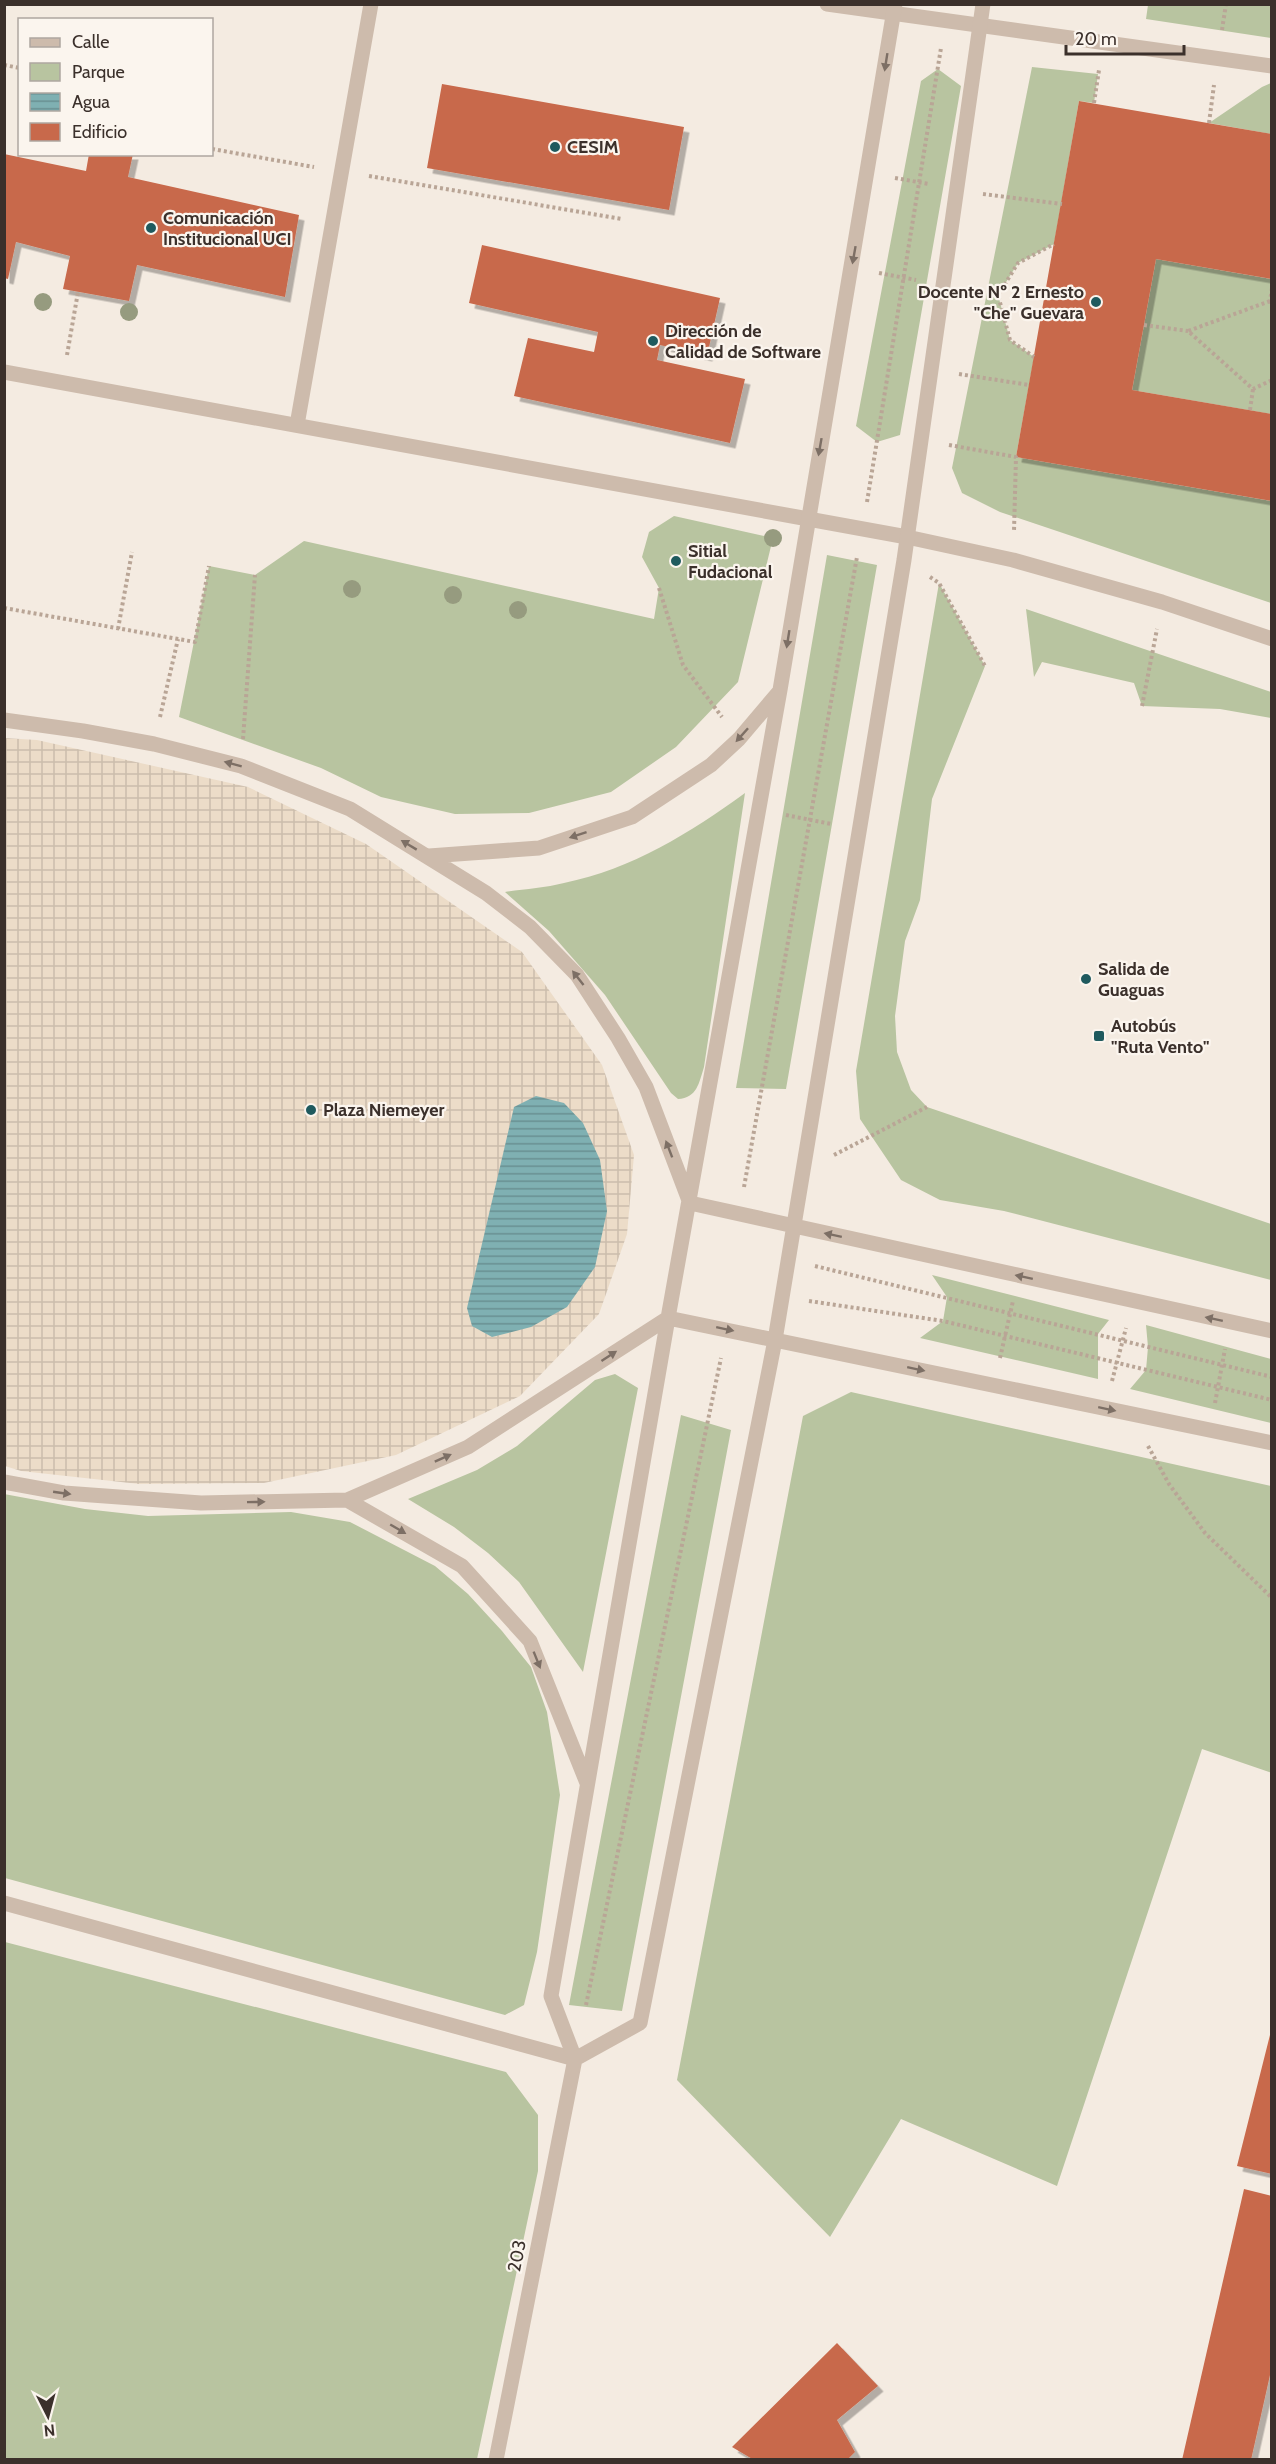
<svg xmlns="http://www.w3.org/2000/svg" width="1276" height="2464" viewBox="0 0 1276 2464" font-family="Cabin,sans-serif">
<defs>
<pattern id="plaza-grid" width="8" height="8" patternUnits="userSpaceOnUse" patternTransform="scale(1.5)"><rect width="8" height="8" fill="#ecdcc8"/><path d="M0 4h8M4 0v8" fill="none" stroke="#cbbdac"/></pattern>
<pattern id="water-rules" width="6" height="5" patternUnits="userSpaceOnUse" patternTransform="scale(1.5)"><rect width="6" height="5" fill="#7fb0b2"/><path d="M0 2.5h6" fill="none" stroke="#699091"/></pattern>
<filter id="shadow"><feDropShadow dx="5.5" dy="5.5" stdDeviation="0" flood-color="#0004"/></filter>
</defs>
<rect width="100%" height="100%" fill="#f4ebe1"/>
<path fill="#b8c4a0" d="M1148,5H1271V38L1146,19Z
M1032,67L1098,74L1094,103L1079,101L1054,244L1018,263L998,295L1010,340L1034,357L1016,457L1271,501V603L1000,512L962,493L952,468Z
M938,69L961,86L900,435L877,442L856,426L921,81Z
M1271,83V134L1209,123L1262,87Z
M1156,259L1271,279V414L1132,390Z
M674,516L773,538L738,682L676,747L611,792L529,813L455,814L381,797L321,768L179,717L209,566L255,575L304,541L654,619L659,588L642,557L649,532Z
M827,555L877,565L786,1089L736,1088Z
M939,583L985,666L932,799L920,900L905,941L895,1016L897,1052L911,1090L927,1107L1271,1224V1280L1004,1211L940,1200L901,1180L860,1119L856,1071Z
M1026,609L1271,692V718L1220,709L1142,706L1134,683L1042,662L1034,677Z
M745,793L704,1067C699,1083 697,1098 678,1099L671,1093L605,995L549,931L505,892C524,889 545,888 564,883C632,869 690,833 745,793Z
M932,1275L1109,1320L1098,1334V1379L920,1338L943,1321L947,1297Z
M1146,1325L1271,1359V1423L1130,1389L1146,1370L1148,1347Z
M615,1374L638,1388L583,1672L519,1582L488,1553L454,1527L408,1499L477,1470L517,1446L595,1380Z
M851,1392L1271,1486L1272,1773L1202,1749L1057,2186L901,2119L830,2237L677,2080L803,1416Z
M681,1415L731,1430L622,2011L569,2005Z
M4,1494L85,1509L148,1516L291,1512L350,1522L435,1566L468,1594L502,1631L531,1667L547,1712L560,1795L537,1952L524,2005L505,2015L5,1878Z
M5,1942L506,2072L538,2115V2171L477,2459H5Z"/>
<path fill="url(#plaza-grid)" d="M4,738L37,740L248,787L366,844L522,952L602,1065L634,1155L627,1234L599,1314L520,1396L396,1455L264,1483L139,1484L21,1471L5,1466Z"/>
<path fill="url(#water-rules)" d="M536,1096L564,1103L583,1123L600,1160L607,1211L595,1267L567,1307L531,1327L492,1337L472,1326L467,1308L514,1107Z"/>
<path fill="#c8694b" filter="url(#shadow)" d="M442,84L684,127L669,210L427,168Z
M1079,101L1272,134V279L1156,259L1132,390L1272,414V501L1016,457Z
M4,154L86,171L89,154H133L128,177L299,215L285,297L137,265L129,301L63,289L70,256L16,242L8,279L4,278Z
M482,245L720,298L707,356L660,345L657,360L745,379L730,443L514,396L528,338L594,352L598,332L469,303Z
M1272,2027V2174L1237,2166Z
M1244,2189L1272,2196V2366L1251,2460H1182Z
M837,2343L878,2386L837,2420L855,2452L847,2460H754L732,2447Z"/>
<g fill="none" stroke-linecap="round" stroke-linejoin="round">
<path stroke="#b9a596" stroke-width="4" stroke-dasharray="3 3" stroke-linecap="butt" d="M1222,30L1226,4
M4,65L20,68
M1094,103L1099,70
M1209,123L1214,85
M212,149L314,167
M369,176L622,219
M895,178L929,184
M983,194L1062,204
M879,273L916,280
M1272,288L1270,301L1272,303
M970,291L998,295L1010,340L1034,357
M998,295L1018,263L1054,244
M1270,301L1188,331L1253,389L1272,380
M1144,325L1188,331
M67,355L78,292
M959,374L1029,385
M1250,410L1253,389
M949,445L1016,457L1014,531
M867,502L941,48
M930,577L939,583L985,666
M659,588L683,665L722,717
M4,608L195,642L209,566
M118,629L132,552
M1142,706L1157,629
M160,717L178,639
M243,739L255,575
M786,815L831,824
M834,1155L927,1107
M744,1187L857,557
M815,1266L1272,1377
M809,1301L943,1321L1272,1400
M1000,1358L1013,1301
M1112,1381L1126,1328
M1215,1403L1225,1349
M1148,1446L1169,1484L1205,1533L1272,1598
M586,2005L721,1358"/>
<path stroke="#cdbbac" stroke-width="15" d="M827,4L1272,66
M4,372L907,537L1013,560L1162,602L1272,639
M297,425L371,4
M4,1903L575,2059"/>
<path stroke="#cdbbac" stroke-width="15" d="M895,4L780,690L668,1318L551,1996L575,2059L640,2023L775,1340L904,560L983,4
M4,720L83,731L154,744L241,766L350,809L486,893L530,927L577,975L618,1038L646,1087L690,1203L1272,1331
M429,856L539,848L632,817L711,765L739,739L778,693
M4,1482L64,1493L201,1503L347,1500L468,1447L668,1318L1272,1443
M347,1500L462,1566L530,1641L587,1783
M496,2460L575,2059"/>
</g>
<g fill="#969b7f">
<circle cx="43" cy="302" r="9"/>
<circle cx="129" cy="312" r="9"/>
<circle cx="773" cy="538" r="9"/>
<circle cx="352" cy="589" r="9"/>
<circle cx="453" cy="595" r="9"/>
<circle cx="518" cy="610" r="9"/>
</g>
<defs><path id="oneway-solid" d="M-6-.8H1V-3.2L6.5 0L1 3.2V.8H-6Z" transform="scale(1.5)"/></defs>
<g fill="#7d6f65">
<use href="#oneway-solid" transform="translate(886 62) rotate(99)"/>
<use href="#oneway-solid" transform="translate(854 255) rotate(100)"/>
<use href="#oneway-solid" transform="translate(820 447) rotate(100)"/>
<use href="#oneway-solid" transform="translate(788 639) rotate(99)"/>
<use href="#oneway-solid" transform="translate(742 735) rotate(132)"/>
<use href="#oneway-solid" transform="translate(233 764) rotate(-165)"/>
<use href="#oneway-solid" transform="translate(578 835) rotate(162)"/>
<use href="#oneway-solid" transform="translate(409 845) rotate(-149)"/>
<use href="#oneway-solid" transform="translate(578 978) rotate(-128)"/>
<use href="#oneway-solid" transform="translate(669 1149) rotate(-111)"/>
<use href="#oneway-solid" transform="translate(833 1235) rotate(-168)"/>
<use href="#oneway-solid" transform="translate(1024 1277) rotate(-168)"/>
<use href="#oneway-solid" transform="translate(1214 1319) rotate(-168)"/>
<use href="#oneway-solid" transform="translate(725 1329) rotate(12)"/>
<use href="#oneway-solid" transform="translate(609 1356) rotate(-33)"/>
<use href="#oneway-solid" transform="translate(916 1369) rotate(12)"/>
<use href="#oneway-solid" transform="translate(1107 1409) rotate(12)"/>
<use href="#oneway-solid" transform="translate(443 1458) rotate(-24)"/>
<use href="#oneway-solid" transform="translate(62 1493) rotate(8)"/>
<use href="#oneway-solid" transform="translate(256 1502) rotate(-1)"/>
<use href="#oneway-solid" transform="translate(398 1529) rotate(30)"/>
<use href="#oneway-solid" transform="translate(537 1660) rotate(68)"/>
</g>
<g fill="#1f5a5e" stroke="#fbf5ee" stroke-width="2">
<circle cx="555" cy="147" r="6"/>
<circle cx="151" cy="228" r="6"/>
<circle cx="1096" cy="302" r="6"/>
<circle cx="653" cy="341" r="6"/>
<circle cx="676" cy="561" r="6"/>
<circle cx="1086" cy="979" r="6"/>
<rect x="1093" y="1030" width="12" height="12" rx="3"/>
<circle cx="311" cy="1110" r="6"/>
</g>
<g text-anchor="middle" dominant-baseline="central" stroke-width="4.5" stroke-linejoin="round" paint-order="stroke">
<g font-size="18" font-weight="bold" fill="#3b302b" stroke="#fbf5ee" text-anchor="start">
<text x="567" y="147">CESIM</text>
<text x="163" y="218">Comunicación<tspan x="163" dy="21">Institucional UCI</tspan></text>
<text x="1084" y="292" text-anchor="end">Docente Nº 2 Ernesto<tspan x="1084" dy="21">"Che" Guevara</tspan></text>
<text x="665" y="331">Dirección de<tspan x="665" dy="21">Calidad de Software</tspan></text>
<text x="688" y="551">Sitial<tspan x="688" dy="21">Fudacional</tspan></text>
<text x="1098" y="969">Salida de<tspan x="1098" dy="21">Guaguas</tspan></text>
<text x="1111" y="1026">Autobús<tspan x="1111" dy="21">"Ruta Vento"</tspan></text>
<text x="323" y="1110">Plaza Niemeyer</text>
</g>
<g font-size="18" fill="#3b302b" stroke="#fbf5ee">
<text transform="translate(517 2256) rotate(-79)">203</text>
</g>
</g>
<rect width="1276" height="2464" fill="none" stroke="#3b302b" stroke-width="12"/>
<rect x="18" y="18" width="195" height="138" fill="#fbf5ee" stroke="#aea6a0" stroke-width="1.5"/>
<rect x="30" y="38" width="30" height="9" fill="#cdbbac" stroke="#aea6a0" stroke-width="1.5"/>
<text x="72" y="48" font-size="18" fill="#3b302b">Calle</text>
<rect x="30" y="63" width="30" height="18" fill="#b8c4a0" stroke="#aea6a0" stroke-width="1.5"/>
<text x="72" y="78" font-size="18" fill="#3b302b">Parque</text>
<rect x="30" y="93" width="30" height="18" fill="url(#water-rules)" stroke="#aea6a0" stroke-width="1.5"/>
<text x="72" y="108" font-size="18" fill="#3b302b">Agua</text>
<rect x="30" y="123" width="30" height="18" fill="#c8694b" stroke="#aea6a0" stroke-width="1.5"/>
<text x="72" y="138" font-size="18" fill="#3b302b">Edificio</text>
<g transform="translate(48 2416) rotate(174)" stroke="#fbf5ee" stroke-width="4.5" paint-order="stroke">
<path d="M0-4.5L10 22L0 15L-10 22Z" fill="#3b302b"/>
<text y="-9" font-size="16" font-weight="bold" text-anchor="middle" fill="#3b302b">N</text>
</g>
<path d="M1066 45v9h118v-9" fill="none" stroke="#3b302b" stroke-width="3"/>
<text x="1075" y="45" font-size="18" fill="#3b302b" stroke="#fbf5ee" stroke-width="4.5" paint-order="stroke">20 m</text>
</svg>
